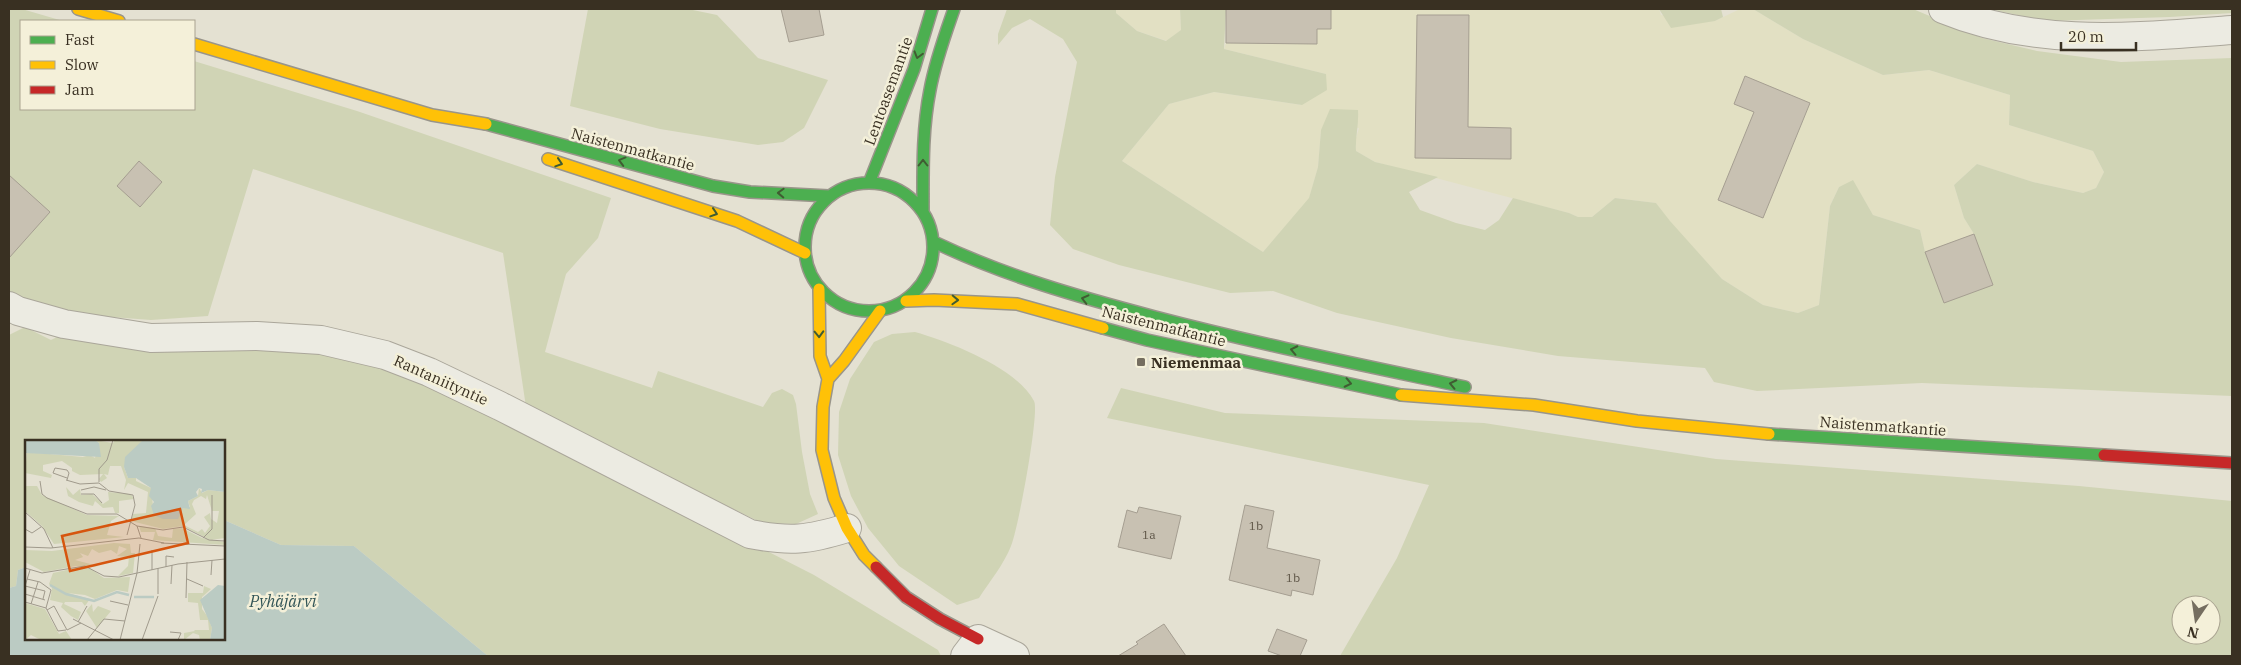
<svg xmlns="http://www.w3.org/2000/svg" width="2241" height="665" viewBox="0 0 2241 665" font-family="'IBM Plex Serif',serif">
<rect width="100%" height="100%" fill="#e4e1d2"/>
<path fill="#e2e0c3" d="M1116,9H1180L1181,30L1167,41L1137,31L1116,13Z
M1226,9H1659L1661,15L1715,21L1740,9H1753L1803,39L1883,75L1929,70L2010,95L2009,125L2093,151L2104,172L2096,188L2083,193L2033,182L1977,164L1954,185L1964,218L1974,234L1925,252L1920,230L1873,215L1853,181L1839,187L1830,206L1819,305L1798,313L1763,305L1722,279L1669,221L1656,203L1615,198L1592,217H1578L1569,213L1375,162L1356,151L1355,141L1359,128L1321,130L1318,167L1309,199L1263,252L1122,161L1169,104L1214,92L1301,105L1326,74L1224,49L1226,43Z"/>
<path fill="#d0d4b5" fill-rule="evenodd" d="M9,9H22L63,21H21V109H194V61L357,111L611,198L598,238L566,274L545,352L652,388L658,371L763,407L772,393L782,389L793,395L796,404L802,452L810,494L818,514L796,524L762,523L526,407L503,253L253,169L208,316L151,320L45,312L9,295Z
M588,9H688L717,15L758,58L828,80L804,128L783,142L758,145L660,129L570,106Z
M1007,9H1116V13L1137,31L1166,41L1181,30L1180,9H1226L1224,49L1326,74L1327,90L1302,105L1214,92L1169,104L1122,161L1263,252L1309,198L1318,167L1321,130L1330,109L1358,110C1359,125 1355,138 1356,151L1375,162L1438,177L1409,192L1420,210L1456,223L1485,230L1499,220L1513,198L1569,213L1578,217H1592L1615,198L1656,203L1670,221L1722,279L1763,305L1798,313L1819,305L1830,206L1839,187L1853,180L1873,215L1920,230L1925,252L1974,234L1964,218L1954,185L1977,164L2033,182L2083,193L2096,188L2104,172L2093,151L2009,125L2010,95L1929,70L1883,75L1803,39L1753,9H1913L1982,38L2037,51L2121,62L2232,58V396L1922,383L1757,391L1714,382L1705,368L1558,356L1451,338L1337,313L1273,291L1230,293L1119,265L1073,249L1050,225L1055,177L1077,62L1063,39L1030,19L1012,28L998,45V34Z
M1659,9H1721L1723,17L1715,21L1671,28Z
M1990,9H2232V13L2170,17L2046,21Z
M25,327L51,340L67,332L272,346L378,363L476,403L814,575L938,650L941,656H488L354,546L281,545L224,520V441H26V567L18,570L16,586L9,588V335Z
M915,332C950,342 1017,368 1034,401C1040,411 1018,530 1011,546C1004,564 990,581 979,598L957,605L899,566L868,528L851,496L838,455L839,412L850,379L874,342L892,334Z
M1121,388L1225,413L1484,423L1716,459L2079,486L2232,501V656H1340L1397,558L1429,485L1107,418ZM2181,605H2211V635H2181Z"/>
<path fill="#bbcbc3" d="M224,520L281,545L354,546L488,656H9V588L16,586L18,570L26,567V639H224Z"/>
<path fill="#c8c1b2" stroke="#a59e91" d="M781,9H819L824,35L789,42Z
M1226,9H1331V29H1317V44L1226,43Z
M1417,15H1469L1468,127L1511,128V159L1415,158Z
M1745,76L1810,103L1763,218L1718,200L1754,112L1734,104Z
M139,161L162,182L140,207L117,186Z
M9,175L50,212L9,258Z
M1974,234L1993,285L1944,303L1925,252Z
M1245,505L1274,511L1267,548L1320,560L1313,595L1292,590L1291,596L1229,580Z
M1139,507L1181,516L1171,559L1118,547L1127,510L1137,513Z
M1164,624L1186,656H1118L1138,644L1136,642Z
M1277,629L1307,640L1300,656H1282L1268,651Z"/>
<g fill="none" stroke-linecap="round" stroke-linejoin="round">
<defs>
<path id="street" d="M1943,9C2038,48 2133,37 2232,30
M9,306L18,311L64,324L151,338L257,336L321,340L385,355L429,372L500,406L750,534C790,542 808,540 847,528
M965,656L978,639L1015,656"/>
<path id="fast" d="M486,124L713,186L750,192L829,196
M805 247a64 64 0 1 1 128 0a64 64 0 1 1-128 0Z
M869,183L914,69L932,9
M923,212C923,171 922,130 930,90C935,62 945,35 954,9
M934,242C1005,276 1079,297 1155,317C1258,344 1362,365 1465,387
M1103,328L1147,340L1401,395
M1769,434L2104,455"/>
<path id="slow" d="M78,9L119,21
M194,44L432,115L486,124
M548,159L737,221L805,253
M819,289L820,356L828,379L823,407L822,450L834,498L847,528L864,555L876,567
M906,301L934,300L1017,304L1103,328
M828,379L844,361L880,311
M1401,395L1534,405L1637,421L1769,434"/>
<path id="jam" d="M2104,455L2232,463
M876,567L906,597L940,619L978,639"/>
</defs>
<use href="#street" stroke="#aaa69a" stroke-width="30"/>
<use href="#fast" stroke="#99958a" stroke-width="14"/>
<use href="#slow" stroke="#99958a" stroke-width="14"/>
<use href="#jam" stroke="#99958a" stroke-width="14"/>
<use href="#street" stroke="#ecebe2" stroke-width="28"/>
<use href="#fast" stroke="#4caf50" stroke-width="11"/>
<use href="#slow" stroke="#ffc107" stroke-width="11"/>
<use href="#jam" stroke="#c62828" stroke-width="11"/>
</g>
<defs><path id="oneway-chevron" d="M-2-3.5L2.5 0L-2 3.5" fill="none" stroke-width="1.6" stroke-linecap="round" stroke-linejoin="round" transform="scale(1.25)"/></defs>
<g stroke="#405c32">
<use href="#oneway-chevron" transform="translate(918 55) rotate(106)"/>
<use href="#oneway-chevron" transform="translate(622 161) rotate(-165)"/>
<use href="#oneway-chevron" transform="translate(559 163) rotate(18)"/>
<use href="#oneway-chevron" transform="translate(923 163) rotate(-90)"/>
<use href="#oneway-chevron" transform="translate(781 193) rotate(-178)"/>
<use href="#oneway-chevron" transform="translate(714 213) rotate(18)"/>
<use href="#oneway-chevron" transform="translate(1085 299) rotate(-166)"/>
<use href="#oneway-chevron" transform="translate(955 300) rotate(2)"/>
<use href="#oneway-chevron" transform="translate(819 334) rotate(88)"/>
<use href="#oneway-chevron" transform="translate(1294 350) rotate(-168)"/>
<use href="#oneway-chevron" transform="translate(1348 383) rotate(12)"/>
<use href="#oneway-chevron" transform="translate(1453 384) rotate(-168)"/>
</g>
<rect fill="#756e60" stroke="#f4f0d9" stroke-width="2" x="1136" y="357" width="10" height="10" rx="2.5"/>
<g text-anchor="middle" dominant-baseline="central" stroke-width="5" stroke-linejoin="round" paint-order="stroke">
<g font-size="12" fill="#5d5446">
<text x="1256" y="525">1b</text>
<text x="1149" y="534">1a</text>
<text x="1293" y="577">1b</text>
</g>
<g font-size="15" fill="#393022" stroke="#f4f0d9">
<text transform="translate(888 91) rotate(-70)">Lentoasemantie</text>
<text transform="translate(633 149) rotate(15)">Naistenmatkantie</text>
<text transform="translate(1164 326) rotate(14)">Naistenmatkantie</text>
<text transform="translate(441 380) rotate(24)">Rantaniityntie</text>
<text transform="translate(1883 426) rotate(4)">Naistenmatkantie</text>
</g>
<g font-size="15" font-weight="bold" fill="#393022" stroke="#f4f0d9" text-anchor="start">
<text x="1151" y="362">Niemenmaa</text>
</g>
<g font-size="16" font-style="italic" fill="#325557" stroke="#f4f0d9">
<text x="283" y="601">Pyhäjärvi</text>
</g>
</g>
<g transform="translate(25 440)">
<rect width="200" height="200" fill="#e4e1d2"/>
<path d="M70,0L88,3L90,0H118L99,27L103,38H111V41L126,48L129,75L145,79L153,75L158,68L165,67L163,61L173,56L174,48L177,53L183,50L200,52V98L185,100L158,86L138,89L106,81L108,74L121,73L123,52L103,43L99,50L101,40L96,26H85L83,35L79,34L82,38L76,42L74,39L78,34L55,35L47,31V28L37,21L18,25V31L27,35L26,38L0,33L2,12L58,17L65,15L70,18L74,3ZM182,55L187,71H194L192,83L186,79L185,73L179,77L185,86L180,93L177,89L173,92L159,85L171,74L167,64L169,60L176,56L181,59ZM0,46H12L17,55L62,75L94,76L86,81L82,95L99,97L29,104L17,86L0,71ZM41,47L48,55L55,49L56,55L67,54L78,64L84,60L83,52L106,54L109,59L94,61V73H90L88,67L78,68L70,61L68,66L54,62L43,56ZM114,86L130,88L133,96L147,98L148,89L157,88L177,98L200,102V105L128,100L130,92H116ZM89,103L105,104L106,113H110L108,133L93,136L103,126L104,117L92,116L102,109L94,106L92,114L86,110L74,113L67,109L63,116L55,113L58,117L50,120L73,126L68,127L51,126L19,132L0,122V110L27,111ZM55,127H63L79,138L105,137L103,152L92,150L70,159L60,155L42,153L65,159L57,170L60,166L57,162H40L39,164L56,172L53,180L46,176L36,167L38,163L25,160L27,148L24,144L28,133ZM179,146L186,149L177,157V169L183,177L187,188L185,200H175L174,195L168,193L159,200V193L170,191L177,198L169,190H184L183,180H175L173,163L163,162V153H178ZM0,163L20,169L34,194L41,191L47,200H16L6,195L0,200ZM67,164L68,172L73,166L86,171L72,188L61,171Z" fill="#d0d4b5" fill-rule="evenodd"/>
<path d="M0,0H70L74,3L76,17L0,13ZM118,0H200V52L183,50L176,53L177,49L174,48L171,52L173,56L163,61L165,69L158,68L153,79H138L129,75L126,66L129,62L124,56L126,48L111,38H103L99,27L100,17ZM193,145L200,146V200H185L187,188L175,160Z" fill="#bbcbc3"/>
<path fill="none" stroke="#bbcbc3" stroke-width="2.5" d="M25,145L41,154L69,161L92,152L104,155M109,157H129"/>
<path fill="none" stroke="#a09a8c" stroke-width="1" d="M41,40L55,44L74,43L84,51L108,55L110,65L102,95M42,40L44,33L42,30L30,28L28,33L42,38M15,41L17,54L22,58L62,74H92L112,86L116,98M74,42V29L82,20L88,0M56,50L69,47L81,50M56,54H69L77,63M0,72L19,89L28,108M112,86L138,90L158,87L184,100L200,101M0,89L7,93L16,87M178,98L187,89V55M136,103L200,106M0,107L26,108L114,98L139,103M127,110V130M141,127V116L149,117M0,128L17,133L60,126L79,136L94,137L153,124L200,119M5,130L0,146L20,151L18,159M186,135L187,120M2,139L15,142L26,150L21,168M162,139L178,146M146,144L147,125M0,154L20,160M133,154V128M161,158L162,122M85,161L103,165M0,162L21,168L33,191L41,190M6,164L13,142M22,170L29,166L42,190L56,183M48,179L89,200M53,182L62,166M145,192L156,193L153,200M62,200L79,179L100,181M95,200L112,133L115,104M117,200L133,156"/>
<path fill="#d6550e" fill-opacity="0.15" stroke="#d6550e" stroke-width="2.5" d="M155,69L163,103L45,131L37,96Z"/>
<rect width="200" height="200" fill="none" stroke="#393022" stroke-width="2.5"/>
</g>
<rect width="2241" height="665" fill="none" stroke="#393022" stroke-width="20"/>
<rect x="20" y="20" width="175" height="90" fill="#f4f0d9" stroke="#a9a390"/>
<rect x="30" y="36" width="25" height="8" fill="#4caf50" stroke="#a9a390"/>
<text x="65" y="45" font-size="15" fill="#393022">Fast</text>
<rect x="30" y="61" width="25" height="8" fill="#ffc107" stroke="#a9a390"/>
<text x="65" y="70" font-size="15" fill="#393022">Slow</text>
<rect x="30" y="86" width="25" height="8" fill="#c62828" stroke="#a9a390"/>
<text x="65" y="95" font-size="15" fill="#393022">Jam</text>
<g transform="translate(2196 620) rotate(193)"><circle r="24" fill="#f4f0d9" stroke="#a9a390"/>
<path d="M0-4L9 19L0 12L-9 19Z" fill="#756e60"/>
<text y="-8" font-size="14" font-weight="bold" text-anchor="middle" fill="#393022">N</text>
</g>
<path d="M2061 42v8h75v-8" fill="none" stroke="#393022" stroke-width="2.5"/>
<text x="2068" y="42" font-size="15" fill="#393022" stroke="#f4f0d9" stroke-width="4" paint-order="stroke">20 m</text>
</svg>
